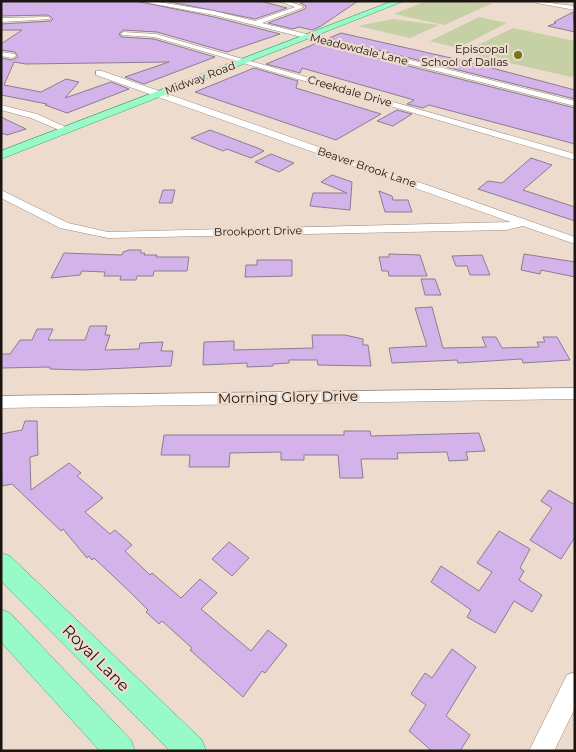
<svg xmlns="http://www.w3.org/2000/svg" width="576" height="752" viewBox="0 0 576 752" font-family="Montserrat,sans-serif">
<rect width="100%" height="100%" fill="#eddbcd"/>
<path fill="#c5d1a5" d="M426,1L493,3L444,25L394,14Z
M479,17L507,23L458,48L430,41Z
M393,19L439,25L410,38L358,26Z
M513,28L575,41V75L571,77L463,52Z"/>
<path fill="#d3b3e9" stroke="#897f90" d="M1,1H136L214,17L280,34L227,52L157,32L123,30L119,34L121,37L154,39L215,57L144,84L125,77L169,62L26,64L14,62L4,85L41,92L66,79L79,82L65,98L111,82L129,89L67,113L45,105L47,104L1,95V58L12,60L18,57L15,52L1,50V44L22,30H1V24L51,21L53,19L48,15L1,16Z
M166,1H260L287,8L255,19Z
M306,1H358L321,26L312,30L299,27L293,29L268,23L305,9L306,6L300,3Z
M573,12L575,32L548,26L556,23L554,22Z
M341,33L473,63L575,90V99L329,38Z
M317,43L575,108V144L429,105L423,108L407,104L414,100L302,68L300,73L266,64Z
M254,68L298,81L296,88L381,114L336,140L195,92Z
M397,110L412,114L393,126L377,121Z
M1,117L26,129L7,135L1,133Z
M210,130L260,149L264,151L251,158L227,149L223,151L191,138Z
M271,154L294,163L279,172L255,162Z
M531,158L552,165L523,190L575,207V221L478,189L488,181L502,183Z
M332,175L352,182L350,210L310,206L313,193H347L321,182Z
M163,190H175L172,203H159Z
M379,191L392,196L393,200H408L412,212H385Z
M129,250H141V253H145L144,255H157L156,257H189L187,271H154L153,276H137L136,280H120L121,276H104L105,272L82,271L80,275L51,278L64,253L122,255L123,252Z
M389,254L420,255L427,276H389L388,271H382L379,257H389Z
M524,254L575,262V277L541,270L540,274L521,270Z
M482,255L490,275H470L467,266H456L452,256Z
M257,260H292V276L245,277L246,265H257Z
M421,279H435L441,295H425Z
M432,307L443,348L486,347L482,337H496L502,348L539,347L537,342H545L543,337H557L570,360L523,363L522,359L458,363L457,360L392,363L389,348L427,346L415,308Z
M90,326H107L105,335H110L105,350L139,349L140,343L163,342L161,351H173L171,366L84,370L50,369V367L1,368V354H10L20,340H32L37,329H53L48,340H85Z
M312,335H345L363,339V345H368L371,366L318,365L317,360H289V363L273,364V366L247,367V363L203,365L204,342L234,341V350L313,348Z
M25,421H37L38,455L30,457L31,490L69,463L81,473L77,476L103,498L85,512L110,534L115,530L132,545L125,551L150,575L152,573L181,598L200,579L217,593L201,609L251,651L268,630L287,645L265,673L262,671L243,697L190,650L192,648L162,621L159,624L146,612L148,610L131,593L94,558L92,560L89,556L87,558L63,529L61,531L12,484L2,486L1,434L22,430Z
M344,431H370L371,436L479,433L485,451L466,452L468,460L449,461L447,452L397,453L398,459H361L363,478H340L338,455H304V460H281V452L230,453L229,467H189L190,455H161L164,435H344Z
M549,490L575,505V537L561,559L530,540L552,508L541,501Z
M499,531L530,549L520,568L524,571L519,580L542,595L532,612L514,601L495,633L467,617L471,610L431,582L441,566L479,591L492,572L477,563Z
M229,542L249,558L232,576L212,559Z
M452,649L476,667L446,716L470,735L460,751H432L409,731L426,705L411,694L425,673L432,678Z"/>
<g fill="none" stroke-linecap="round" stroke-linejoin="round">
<defs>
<path id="minor" d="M138,1H153L214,11L255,21L295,7L278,1H288L304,7L262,23L575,101V106L214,15Z
M534,1L575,6V10L537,3Z
M1,18L48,17L51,19L1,22Z
M123,32L156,34L575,154V160L154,37L121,35Z
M1,52L15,54L16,56L12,58L1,56Z
M96,71H102L575,237V244L523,226L506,230L108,238L60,228L1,198V190L68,223L108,232L511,222L96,75Z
M1,105L37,114L72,130L64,132L31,118L1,110Z
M575,388V399L1,408V396Z
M575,672V708L554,751H529L567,675Z"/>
<path id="major" d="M393,1H404L1,159V151Z
M1,553L10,556L202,740L206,751H170L1,581Z
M1,609L10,613L131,740L135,751H100L1,642Z"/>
</defs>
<use href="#minor" stroke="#9c8c7f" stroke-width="1"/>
<use href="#major" stroke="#40a671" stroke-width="1"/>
<use href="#minor" fill="#fff" fill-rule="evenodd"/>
<use href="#major" fill="#98f9c9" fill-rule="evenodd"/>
</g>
<circle fill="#77751b" stroke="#eddbcd" stroke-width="2" cx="518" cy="55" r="5"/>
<g text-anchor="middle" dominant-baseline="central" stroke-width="4.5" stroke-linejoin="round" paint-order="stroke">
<g font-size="11" fill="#1b1410" stroke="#eddbcd">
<text transform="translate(359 49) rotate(14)">Meadowdale Lane</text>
<text transform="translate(200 78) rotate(-21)">Midway Road</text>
<text transform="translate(350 91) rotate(16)">Creekdale Drive</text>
<text transform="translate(367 167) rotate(19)">Beaver Brook Lane</text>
<text transform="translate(258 231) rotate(-1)">Brookport Drive</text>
</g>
<g font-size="11" fill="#1b1410" stroke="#eddbcd" text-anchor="end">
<text x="508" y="49">Episcopal<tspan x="508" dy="13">School of Dallas</tspan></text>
</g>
<g font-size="14" fill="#1b1410" stroke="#eddbcd">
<text transform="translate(288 397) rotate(-1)">Morning Glory Drive</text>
</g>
<g font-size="16" fill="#1b1410" stroke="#eddbcd">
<text transform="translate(96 658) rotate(45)">Royal Lane</text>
</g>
</g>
<rect width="576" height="752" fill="none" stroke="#1b1410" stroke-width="5"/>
</svg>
